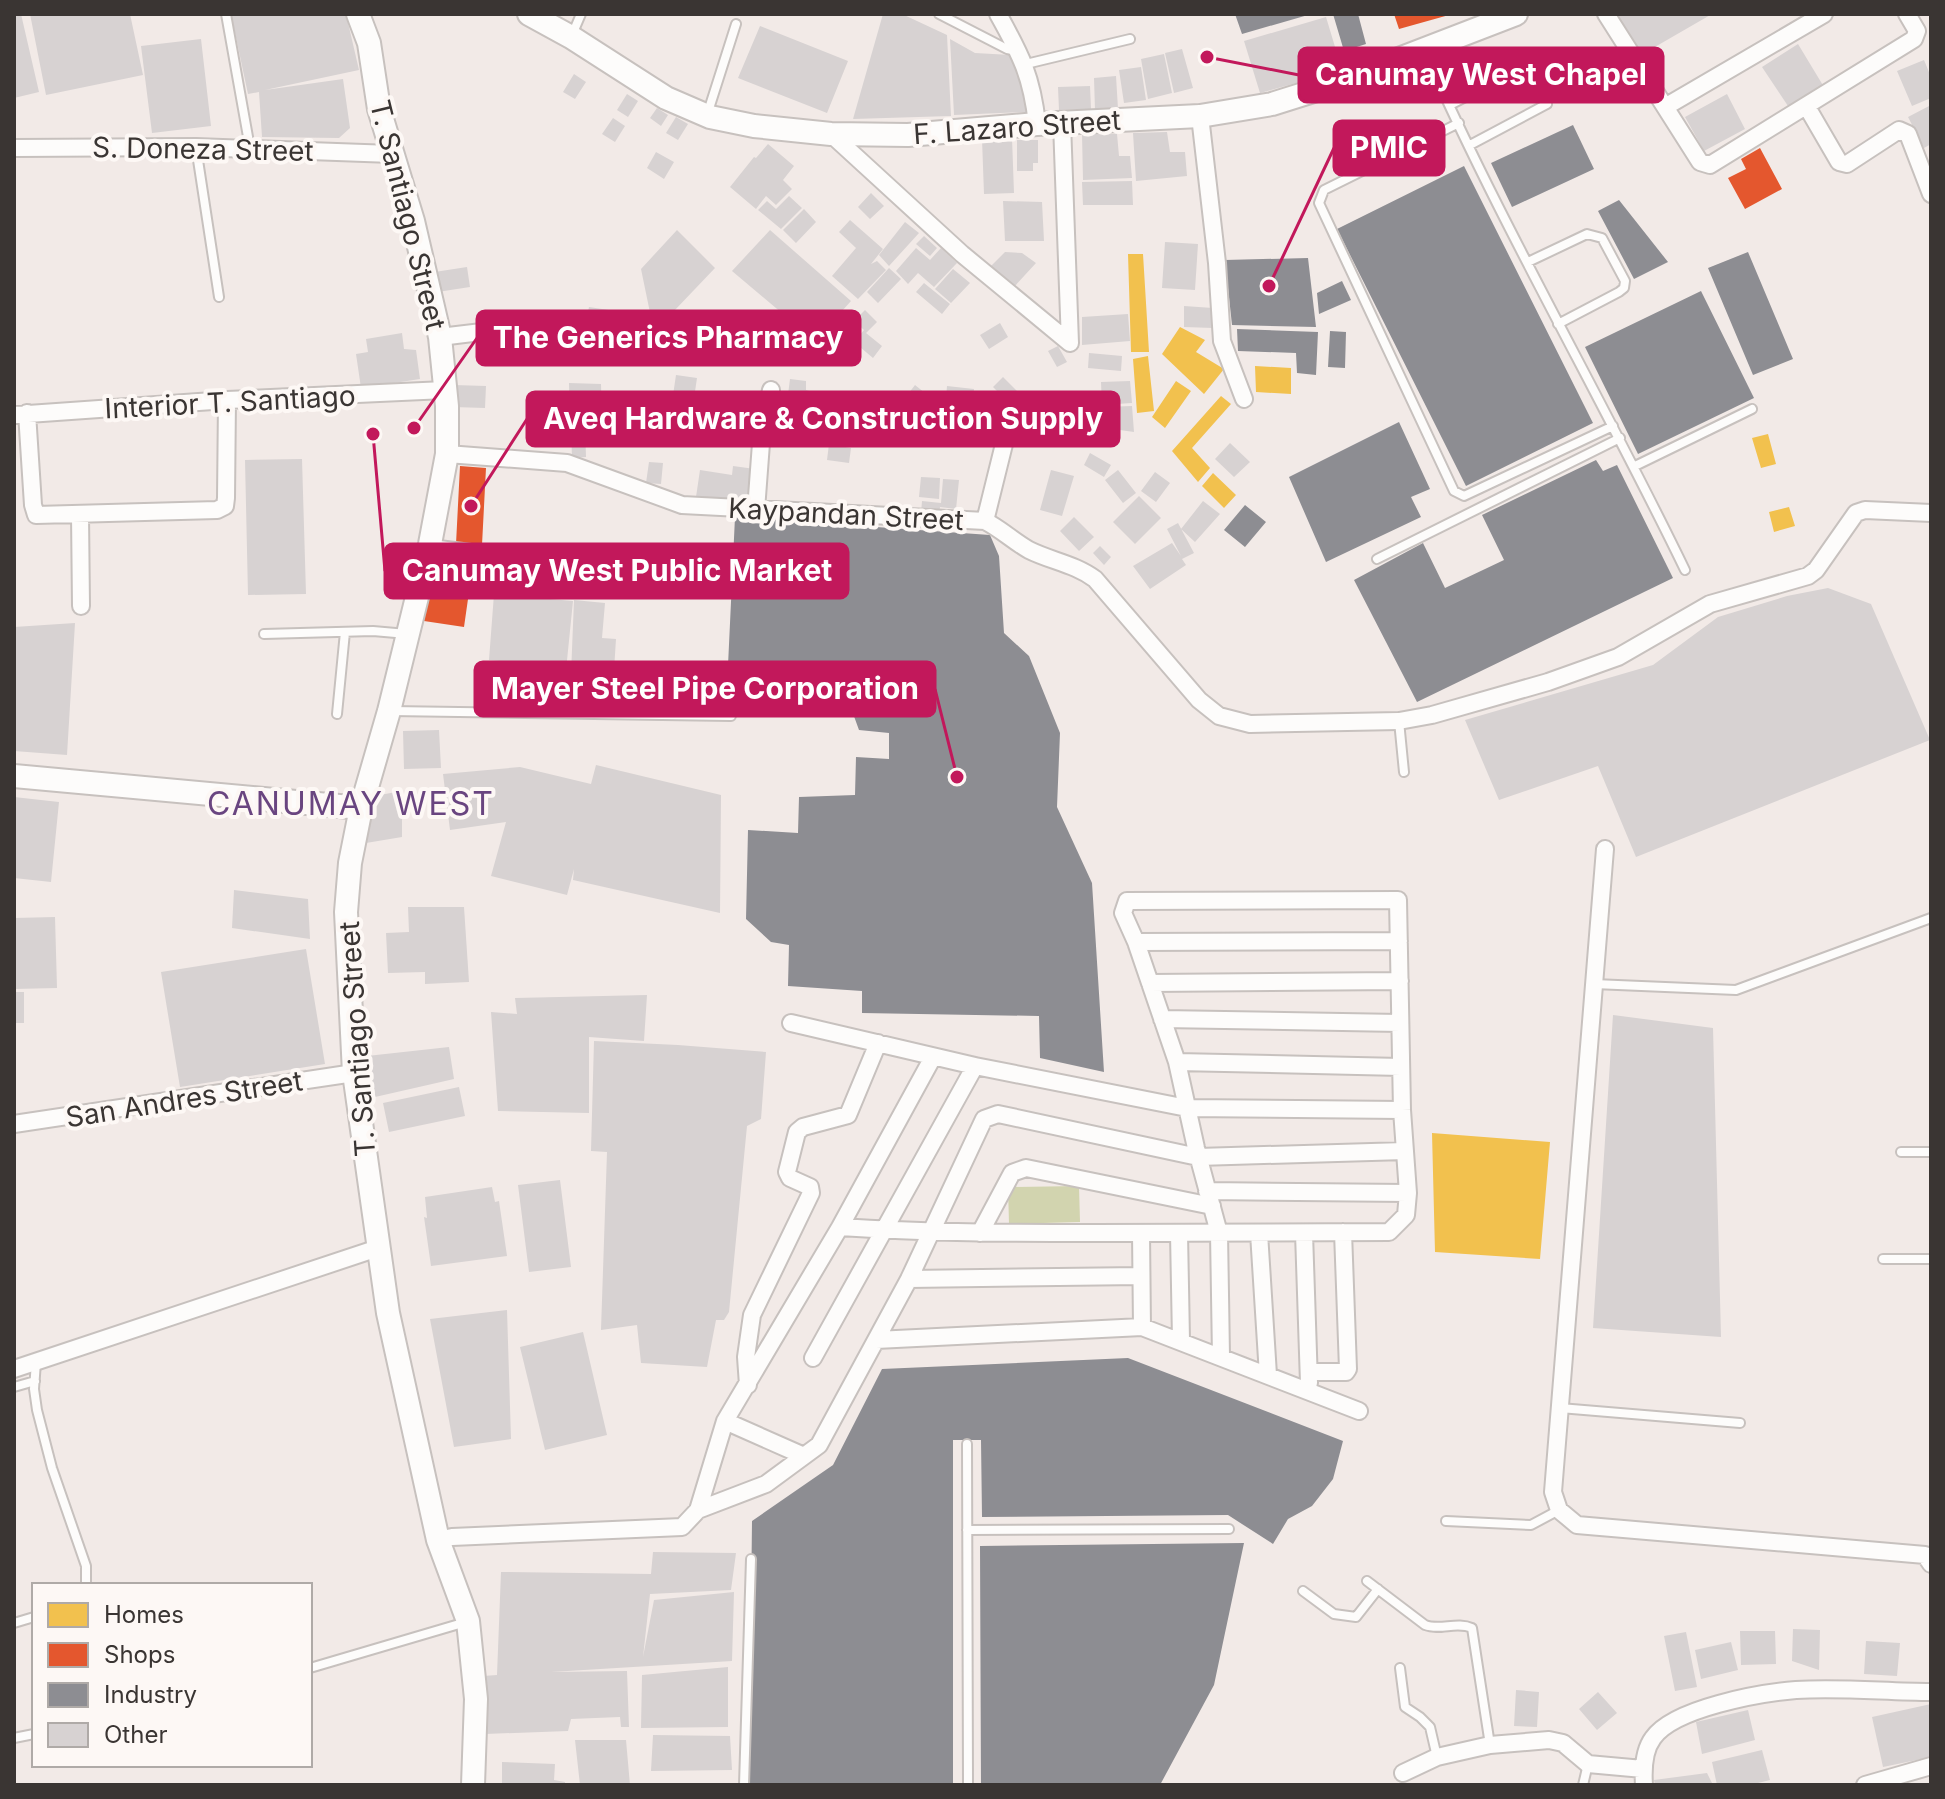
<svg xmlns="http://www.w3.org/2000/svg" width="1945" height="1799" viewBox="0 0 1945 1799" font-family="Inter,sans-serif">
<rect width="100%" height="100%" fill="#f2eae7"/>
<path fill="#d2d4af" d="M1079,1186L1080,1222L1009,1224L1008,1187Z"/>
<path fill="#f2c14e" d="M1128,254H1143L1149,352H1131Z
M1180,327L1205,340L1196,352L1224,369L1204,394L1162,354Z
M1148,356L1154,411L1137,413L1133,359Z
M1255,366L1291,368V394L1256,392Z
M1176,381L1191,391L1165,428L1152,417Z
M1221,396L1231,404L1192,448L1210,468L1198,482L1172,451Z
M1768,434L1776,464L1761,468L1752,438Z
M1213,473L1236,495L1224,508L1202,486Z
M1789,507L1795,526L1774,532L1769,512Z
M1432,1133L1550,1142L1540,1259L1435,1252Z"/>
<path fill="#e4572e" d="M1394,14H1449V15L1399,29Z
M1760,148L1782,189L1745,209L1728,178L1746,169L1741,159Z
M460,466L486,468L482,545L456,544Z
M430,579L470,585L464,627L424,621Z"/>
<path fill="#8d8d92" d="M1235,14H1307L1308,15L1242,34Z
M1333,14H1358L1366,44L1344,51Z
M1573,125L1594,169L1512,207L1491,163Z
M1464,166L1593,423L1466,486L1337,229Z
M1619,200L1668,262L1634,279L1598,211Z
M1748,252L1793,359L1753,375L1708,268Z
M1308,258L1316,327L1232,325L1225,260Z
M1342,281L1351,300L1319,314L1317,293Z
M1701,291L1754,398L1638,454L1585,347Z
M1237,329L1318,332L1316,375L1297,373L1296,353L1238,351Z
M1330,331L1346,332L1345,368L1328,367Z
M1399,422L1430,489L1411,497L1421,517L1326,562L1289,477Z
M1596,460L1603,471L1617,465L1673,578L1417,702L1354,580L1423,543L1445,588L1504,560L1482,515Z
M1245,505L1266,522L1245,547L1224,530Z
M735,517L990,535L999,556L1004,633L1029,656L1060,733L1057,807L1092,883L1104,1072L1040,1058L1039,1016L862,1013V991L788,986L789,945L771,942L746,919L748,830L798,833L799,797L855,795L856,757L889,759V733L859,730L851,708H726Z
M1128,1358L1343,1441L1333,1479L1312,1506L1288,1519L1273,1544L1228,1515L982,1517L981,1440H953V1785H749L752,1521L833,1465L882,1369Z
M1244,1543L1214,1685L1160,1785H981L980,1546Z"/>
<path fill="#d7d2d2" d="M14,14H21L39,92L14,98Z
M30,14H130L143,75L46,95Z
M231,14H346L359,70L265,90L343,79L350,128L339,138L262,137L259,92L248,94Z
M883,14H902L947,35L951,116L853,119Z
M1617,14H1712L1641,55Z
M1326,17L1342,70L1260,93L1244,41Z
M760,26L848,61L827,113L738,78Z
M201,39L211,126L152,133L141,46Z
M950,39L975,53L1011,55L1025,80L1027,112L954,115Z
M1798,44L1824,87L1790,109L1762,67Z
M1182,49L1193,88L1174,93L1165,53Z
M1164,54L1172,93L1148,99L1141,59Z
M1924,60L1931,77V98L1912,106L1897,71Z
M1141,67L1146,100L1124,103L1119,70Z
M574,74L586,82L575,99L563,92Z
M1116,76L1118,109L1095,110L1094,78Z
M1090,86L1091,109L1059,110L1058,87Z
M627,94L638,101L628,117L617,110Z
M1727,94L1745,129L1704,151L1685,117Z
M1931,105V144L1924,148L1908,117Z
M657,108L668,115L661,126L650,118Z
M676,117L688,124L678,140L666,133Z
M613,118L625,126L615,142L602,134Z
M1167,132L1170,152H1185L1187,176L1136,181L1133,133Z
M1082,134H1117L1119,156H1130L1132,178L1083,180Z
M1012,138L1014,193L984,194L982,139Z
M1017,140H1038V163H1033V171H1017Z
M768,144L794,166L783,180L792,189L776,205L766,196L756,209L730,187L754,157L756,158Z
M656,152L674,162L664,179L647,168Z
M1132,181L1133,205H1083L1082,182Z
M871,193L884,206L870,219L858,207Z
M789,196L802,208L781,229L758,210L767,201L776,209Z
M1003,201L1042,202L1044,241H1005Z
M804,209L816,222L796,243L783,230Z
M850,220L883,249L871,264L877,261L886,270L858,299L832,276L856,248L839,232Z
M905,222L919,233L889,266L879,255Z
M677,230L715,268L654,332L641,269Z
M770,230L851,301L815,341L732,271Z
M924,236L937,248L930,256L916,244Z
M1165,242L1198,244L1195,290L1162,288Z
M916,248L930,260L941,248L957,263L934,287L918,273L908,284L896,271Z
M1005,252L1022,253L1036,263L1014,287L991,266Z
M467,267L470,287L431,293L428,273Z
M889,268L901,279L878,303L867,292Z
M953,269L970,283L951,303L935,289Z
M924,283L950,304L942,314L916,292Z
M1184,306L1213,308V328L1184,327Z
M589,307L615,311L612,325L586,321Z
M865,310L877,322L866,333L882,346L873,358L854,342L864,330L854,321Z
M1128,314L1130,341L1082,345V317Z
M1000,323L1008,337L989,349L980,335Z
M402,333L404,349L416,350L420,379L361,388L356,354L368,352L366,339Z
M1058,346L1067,362L1057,367L1048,351Z
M1089,353L1122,356L1121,371L1088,368Z
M676,375L697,378L693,405L672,402Z
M1003,377L1020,394L1010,404L993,387Z
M790,379L806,381V390L813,392L811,405L787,403Z
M1130,381L1132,403L1102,405L1101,382Z
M569,383L601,384L602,422L570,420Z
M454,385L486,386L485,408L453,407Z
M915,385L930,397L917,413L902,402Z
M947,386L974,389L970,424L944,421Z
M1132,406L1134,432L1120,430L1104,407Z
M571,425H585L586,457L572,458Z
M1230,443L1250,462L1234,477L1215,459Z
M829,444L851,448L849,463L827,460Z
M1090,453L1111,465L1104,477L1084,465Z
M302,459L306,594L248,595L245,460Z
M649,462L663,463L661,484L646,483Z
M733,466L755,469L750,502L696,497L700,470L732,475Z
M1051,470L1074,476L1062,516L1040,510Z
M1118,470L1136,493L1123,503L1105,480Z
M1155,472L1170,483L1156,502L1141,491Z
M921,477L940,478L939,499L919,497Z
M943,479L959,480L956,509L940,507L939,516L921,513L922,501L941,503Z
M1139,496L1161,518L1135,544L1113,522Z
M1203,501L1220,514L1195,542L1181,529Z
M1074,517L1094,537L1079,551L1060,531Z
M1178,523L1194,553L1182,559L1186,565L1150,589L1133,566L1172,543L1181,556L1167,529Z
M1100,546L1111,557L1104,565L1093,553Z
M1828,588L1871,604L1930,740L1636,857L1598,766L1499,800L1465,720L1653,665L1718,617L1787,596Z
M494,594L573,601L563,700L527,697L530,664L489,660Z
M574,600L605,603L602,638L616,639L612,701L570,699Z
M75,623L67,755L14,751V627Z
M439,730L441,768L404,769L403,731Z
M596,765L721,795L720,913L573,880L574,869L567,895L491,876L506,822L450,830L443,774L520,767L591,784Z
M402,791V837L366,843L374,796Z
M14,797L59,802L51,882L14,878Z
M234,890L308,899L310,939L232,928Z
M408,907H464L469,982L425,984V972L388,973L386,933L409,932Z
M55,917L57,988L14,989V918Z
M306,949L325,1064L180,1087L161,972Z
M14,992H24V1023H14Z
M647,995L644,1041L589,1037V1113L498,1111L491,1012L517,1014L515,998Z
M1613,1015L1713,1028L1721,1337L1593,1328Z
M594,1041L678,1045L766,1052L761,1119L747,1126L729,1312L724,1320H716L707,1367L641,1363L637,1325L601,1330L607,1152L591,1151Z
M449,1047L454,1079L375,1097L367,1056Z
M459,1087L465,1116L389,1132L383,1103Z
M560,1180L571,1267L529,1272L518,1185Z
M492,1187L495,1202L499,1201L507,1256L431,1266L424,1217L427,1218L425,1197Z
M507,1310L511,1439L454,1447L430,1319Z
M583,1332L607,1435L545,1450L520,1347Z
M653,1552L736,1553L731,1590L650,1594L643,1657L654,1600L734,1592L732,1661L551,1672L627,1671L629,1727H621L620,1717L571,1719L568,1731L485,1734L483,1676L497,1675L501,1572L651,1574Z
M1793,1629L1820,1630L1819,1670L1792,1661Z
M1740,1631H1775L1776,1664L1741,1665Z
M1686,1632L1697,1687L1675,1691L1664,1636Z
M1866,1641L1900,1643L1897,1676L1864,1674Z
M1731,1642L1738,1670L1701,1679L1695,1650Z
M728,1667V1727L641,1728L642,1675Z
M1516,1690L1539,1692L1537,1727L1514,1726Z
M1598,1692L1617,1713L1597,1730L1579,1709Z
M1931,1704V1757L1883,1767L1872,1717Z
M1748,1710L1755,1740L1702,1754L1696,1722Z
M653,1735L730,1736L732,1770L651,1771Z
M575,1740H626L630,1785H580Z
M1762,1750L1770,1780L1750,1785H1717L1712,1762Z
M502,1762L555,1764L554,1780L565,1782V1785H502Z
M1707,1773L1713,1785H1655L1654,1780Z"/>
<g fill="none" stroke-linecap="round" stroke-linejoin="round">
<defs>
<path id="lane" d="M226,14L250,148
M939,14L1007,49L1018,51
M572,35L581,14
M1425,52C1503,229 1601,396 1685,570
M1026,64L1130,39
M1450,105L1526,66L1547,104L1470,145
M707,115L736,24
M1459,123L1324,190L1319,203L1454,491L1464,496L1613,426
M196,147L219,297
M1528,262L1587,234L1602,238L1625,281L1624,288L1619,292L1558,324
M1635,466L1752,409
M431,544L560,560
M1377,559L1620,438
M264,634L373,631L407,634
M391,711L731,716
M337,714L345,632
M1399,721L1404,772
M1594,984L1736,990L1931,918
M1901,1152H1931
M1883,1259H1931
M36,1362L34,1389L37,1410L52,1468L86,1566V1585
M14,1387L35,1381
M1560,1408L1740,1423
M967,1444L968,1785
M1446,1521L1531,1525L1559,1510
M967,1530L1229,1529
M1367,1581L1425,1625C1440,1631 1457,1621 1472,1628L1490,1745
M1303,1591L1334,1614L1356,1617L1378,1589
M14,1623L34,1617
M310,1668L466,1622
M1400,1668L1405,1707L1420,1717L1430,1727L1437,1757
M14,1738L34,1734
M744,1785L751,1559
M1583,1785L1588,1764"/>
<path id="street" d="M998,14C1021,55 1032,77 1037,124
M1606,14L1700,162L1710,165L1914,39L1917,31L1907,14
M1665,107L1824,14
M1807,107L1839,162L1847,164L1899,130L1908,134L1931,194
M1200,116L1217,263L1222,341L1244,399
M1062,123L1070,343
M831,134L962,254L1070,343
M14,148L196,147L392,154
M440,337L539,325L606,328
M27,413L33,505L36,515L217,510L225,506L226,498L227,400
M14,415L227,400L445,390
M447,454L567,463L682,505L985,521C1001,529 1013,541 1029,550C1051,561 1075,564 1095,579L1199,700L1219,716L1250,724L1399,721L1432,715L1548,682L1618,657L1710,604L1808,576L1816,570L1856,513L1865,510L1931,513
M756,510L762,430L771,390
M80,515L81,606
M985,521L1010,420
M1605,849L1553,1492L1559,1510L1577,1525L1925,1555L1931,1564
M1136,942L1399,941
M1150,983L1400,981
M1162,1019L1400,1023
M791,1023L975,1066L1187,1108L1402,1110
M1177,1062L1401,1067
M14,1124L354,1073
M1207,1191L1408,1193
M840,1227C926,1233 1011,1233 1096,1233C1194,1233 1292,1233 1389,1232L1406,1215L1408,1193L1402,1110L1398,900L1127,901L1123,913L1136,942L1177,1062L1196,1148L1219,1233L1221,1356
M980,1233L1012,1173L1026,1168L1212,1206
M1141,1233L1142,1327
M1179,1233L1181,1340
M1259,1233L1268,1375
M1304,1233L1309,1383
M909,1279L1141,1276
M876,1340L1142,1327L1359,1411
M813,1358L975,1066
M14,1369L378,1248
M1309,1372H1346L1348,1369L1343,1232
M748,1385L746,1357L752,1315L811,1193L810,1187L790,1178L787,1172L797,1132L803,1127L848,1115L878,1043
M725,1421L804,1456
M698,1510L766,1484L819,1445L909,1279L984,1119L998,1114L1198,1157L1405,1151
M438,1540L452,1537L682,1527L698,1510L725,1421L840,1227L933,1057
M1403,1773L1437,1757L1490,1745L1549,1740L1563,1743L1588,1764L1643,1769
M1644,1785C1643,1770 1644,1750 1653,1738C1674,1708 1760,1693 1796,1690C1840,1687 1887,1692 1931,1692
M1865,1785L1931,1766"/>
<path id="secondary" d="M358,14L369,43L379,109L413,221L440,337L447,406V454L430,544L389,711L361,808L350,863L346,912L354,1073L388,1313L438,1540L468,1621L476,1699L473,1785
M529,14L571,37L666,98L710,117L754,126L831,134L908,135L1037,124L1200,116L1272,104L1329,86L1516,14
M14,776L361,808"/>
</defs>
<use href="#lane" stroke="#c7c1be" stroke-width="12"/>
<use href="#street" stroke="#c7c1be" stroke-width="20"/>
<use href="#secondary" stroke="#c7c1be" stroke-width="26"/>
<use href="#lane" stroke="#fdfcfb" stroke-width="8"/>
<use href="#street" stroke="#fdfcfb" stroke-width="16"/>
<use href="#secondary" stroke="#fdfcfb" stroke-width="22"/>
</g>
<g text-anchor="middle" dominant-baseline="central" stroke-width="8" stroke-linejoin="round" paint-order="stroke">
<g font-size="28" fill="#3a3533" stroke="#fdf8f5">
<text transform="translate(1017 127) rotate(-4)">F. Lazaro Street</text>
<text transform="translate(203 149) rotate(1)">S. Doneza Street</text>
<text transform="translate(408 215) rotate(76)">T. Santiago Street</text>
<text transform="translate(230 402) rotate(-3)">Interior T. Santiago</text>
<text transform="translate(846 514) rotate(3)">Kaypandan Street</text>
<text transform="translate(357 1039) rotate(-94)">T. Santiago Street</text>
<text transform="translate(184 1099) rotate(-9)">San Andres Street</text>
</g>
<g font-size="32" letter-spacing="2" fill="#694580" stroke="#fdf8f5">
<text x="351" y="803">CANUMAY WEST</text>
</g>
</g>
<path fill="none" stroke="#c2185b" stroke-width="3" d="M1207 57L1299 75M1269 286L1334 148M414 428L477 338M471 506L527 419M373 434L385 571M957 777L935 689"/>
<g fill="#c2185b" stroke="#fdf8f5" stroke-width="3">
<circle cx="1207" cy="57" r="8"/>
<circle cx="1269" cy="286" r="8"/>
<circle cx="414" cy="428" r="8"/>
<circle cx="471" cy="506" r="8"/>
<circle cx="373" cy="434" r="8"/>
<circle cx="957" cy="777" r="8"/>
</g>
<g fill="#c2185b" stroke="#c2185b" stroke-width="3">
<rect x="1299" y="48" width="364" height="54" rx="8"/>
<rect x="1334" y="121" width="110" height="54" rx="8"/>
<rect x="477" y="311" width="383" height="54" rx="8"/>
<rect x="527" y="392" width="592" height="54" rx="8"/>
<rect x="385" y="544" width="463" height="54" rx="8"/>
<rect x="475" y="662" width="460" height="54" rx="8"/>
</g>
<g font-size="30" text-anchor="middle" font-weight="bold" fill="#fff">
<text x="1481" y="85">Canumay West Chapel</text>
<text x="1389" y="158">PMIC</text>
<text x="668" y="348">The Generics Pharmacy</text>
<text x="823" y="429">Aveq Hardware &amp; Construction Supply</text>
<text x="617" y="581">Canumay West Public Market</text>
<text x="705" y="699">Mayer Steel Pipe Corporation</text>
</g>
<rect width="1945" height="1799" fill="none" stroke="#3a3533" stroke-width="32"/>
<rect x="32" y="1583" width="280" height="184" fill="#fdf8f5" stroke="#afaaa7" stroke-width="2"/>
<rect x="48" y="1603" width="40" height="24" fill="#f2c14e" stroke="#afaaa7" stroke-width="2"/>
<text x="104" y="1623" font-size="24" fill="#3a3533">Homes</text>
<rect x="48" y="1643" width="40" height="24" fill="#e4572e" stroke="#afaaa7" stroke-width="2"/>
<text x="104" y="1663" font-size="24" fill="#3a3533">Shops</text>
<rect x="48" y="1683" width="40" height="24" fill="#8d8d92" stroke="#afaaa7" stroke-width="2"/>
<text x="104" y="1703" font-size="24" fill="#3a3533">Industry</text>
<rect x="48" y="1723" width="40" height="24" fill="#d7d2d2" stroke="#afaaa7" stroke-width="2"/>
<text x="104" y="1743" font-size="24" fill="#3a3533">Other</text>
</svg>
